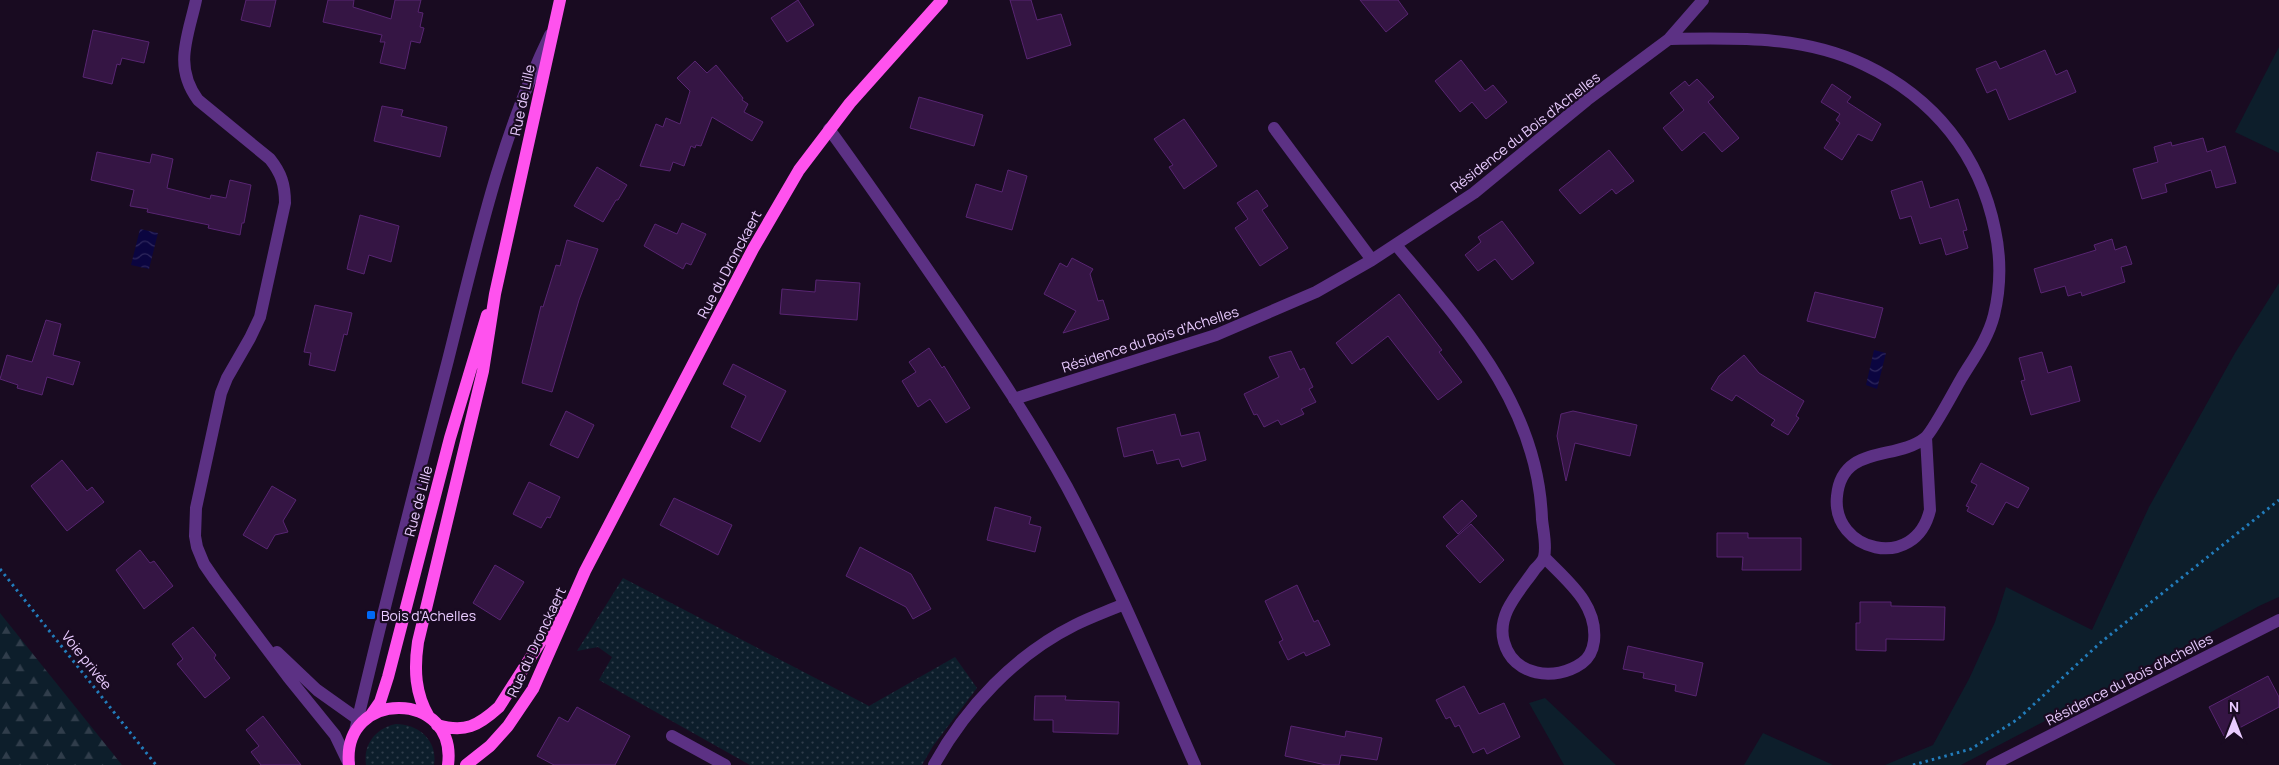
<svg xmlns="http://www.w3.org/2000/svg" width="2279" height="765" viewBox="0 0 2279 765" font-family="Manrope,sans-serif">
<defs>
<pattern id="grass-dots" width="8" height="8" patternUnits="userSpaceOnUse" patternTransform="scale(1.25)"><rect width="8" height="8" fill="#0d1e2b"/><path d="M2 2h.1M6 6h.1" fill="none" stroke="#303d4b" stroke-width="1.8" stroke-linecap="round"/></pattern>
<pattern id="forest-firs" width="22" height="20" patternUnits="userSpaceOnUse" patternTransform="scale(1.25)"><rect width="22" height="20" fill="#0d1e2b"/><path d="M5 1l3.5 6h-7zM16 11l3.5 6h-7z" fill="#303d4b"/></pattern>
<pattern id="water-waves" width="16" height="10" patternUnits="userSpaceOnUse" patternTransform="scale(1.25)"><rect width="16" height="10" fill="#0b0540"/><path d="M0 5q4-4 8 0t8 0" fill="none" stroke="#2f285d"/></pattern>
</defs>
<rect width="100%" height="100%" fill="#190b21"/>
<path fill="url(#grass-dots)" d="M623,578L869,706L955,657L977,688L933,746L922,765H750L599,680L612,657L598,647L577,651Z
M396,724C419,724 438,741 434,765H366C363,744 376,728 396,724Z"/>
<path fill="url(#forest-firs)" d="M0,613L122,765H0Z"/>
<path fill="#0d1e2b" d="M2279,47V153L2235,132Z
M2279,283V597L2259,606L2125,679L1961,765H1885L1933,745L1969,679L1995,622L2006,587L2092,630L2149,507L2235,353Z
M1545,698L1616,765H1564L1529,703Z
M1763,733L1833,765H1744Z"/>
<path fill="url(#water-waves)" d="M140,229L158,233L149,269L131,265Z
M1874,350L1886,353L1877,389L1866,385Z"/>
<path fill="#351544" stroke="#582572" d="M246,0H276L270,27L241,20Z
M328,0H354L353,7L391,19L395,0H421L418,12L423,13L420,27L424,28L420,43L411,41L405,69L380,63L385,42H380L382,35L323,22Z
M798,0L814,25L787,42L771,18Z
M1010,0H1031L1037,20L1061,14L1071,45L1027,59Z
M1360,0H1398L1408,14L1386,32Z
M93,30L149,42L144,63L122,58L120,65L117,64L112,84L83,77Z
M2045,50L2056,75L2067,70L2076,92L2009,120L1996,89L1987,93L1976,69L1996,61L2000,69Z
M1461,60L1485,91L1493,85L1507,102L1486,119L1472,102L1460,112L1435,81Z
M695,61L707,73L716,65L743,98L742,100L748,104L744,112L763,122L752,141L712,117L701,146L696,145L695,148L691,146L684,166L673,162L670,171L640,166L656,124L663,127L666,118L680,124L690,91L677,78Z
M1697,79L1714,97L1708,102L1739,138L1722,152L1704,132L1682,151L1663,128L1684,110L1670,93L1685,81L1689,86Z
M1832,84L1851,97L1847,102L1881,124L1872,141L1858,134L1842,160L1824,148L1840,123L1836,120L1840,114L1821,102Z
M919,97L983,115L974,146L910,128Z
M382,106L403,110L401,116L447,127L440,157L374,141Z
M1184,119L1217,166L1184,189L1169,167L1173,165L1154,139Z
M2203,138L2207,152L2225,146L2236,183L2216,188L2211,170L2165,184L2167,192L2142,199L2133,169L2158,162L2154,147L2171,142L2172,146Z
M1609,150L1634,181L1616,194L1612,189L1580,214L1559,190Z
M97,152L150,163L152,154L173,159L167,188L210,199L211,195L226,198L230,180L251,185L244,223H242L240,235L208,228L209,225L147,212L148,209L130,206L134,190L91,180Z
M597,167L627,185L618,200H616L603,222L574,206Z
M1008,170L1027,176L1012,230L966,217L976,184L1002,192Z
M1922,181L1930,208L1958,199L1967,230L1963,231L1968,248L1946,255L1941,238L1920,244L1911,216L1900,219L1891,191Z
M1257,190L1268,206L1262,210L1288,248L1260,266L1235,228L1248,219L1237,203Z
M360,215L399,226L391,262L369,255L364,274L347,269Z
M1502,221L1534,263L1512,280L1495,259L1478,271L1465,255L1481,242L1478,237Z
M682,223L706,234L691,265L686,263L683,269L644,246L655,224L677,234Z
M2112,239L2115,250L2126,246L2132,264L2121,267L2125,282L2082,296L2081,292L2068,296L2065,286L2041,293L2034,269L2096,250L2094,245Z
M567,240L598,249L579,300L552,392L522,383L541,306L543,307L556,265L560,266Z
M1072,258L1093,269L1090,274L1098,301L1103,300L1109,319L1063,333L1076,311L1044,294L1060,263L1067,267Z
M816,280L860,283L857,320L780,314L782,289L815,292Z
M1815,292L1883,308L1875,338L1807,321Z
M1399,294L1442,350L1439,352L1462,382L1438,400L1388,336L1352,364L1336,343Z
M315,305L352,313L347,335L344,334L335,371L309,365L311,353L304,352Z
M46,320L61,324L53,355L80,362L73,385L47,377L42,395L17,388L18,385L0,379L7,355L32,362Z
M929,348L942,368L944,366L970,408L946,423L930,399L918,407L902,381L916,372L909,362Z
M1291,351L1300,370L1304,368L1313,387L1309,389L1316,402L1301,409L1304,414L1281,425L1278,420L1264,427L1257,414L1254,415L1244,394L1279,377L1269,357Z
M2042,352L2048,373L2071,366L2080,401L2031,415L2021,381L2025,380L2019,358Z
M1744,355L1759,373L1804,401L1796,416L1799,418L1788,435L1771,425L1775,420L1736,395L1732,401L1711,389L1719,376Z
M733,364L786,391L760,442L731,427L746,396L723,384Z
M566,411L594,425L578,458L550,445Z
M1573,411L1637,425L1630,456L1575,443L1566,481L1557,436L1561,414Z
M1175,414L1181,436L1199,432L1206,460L1182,467L1179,459L1157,464L1153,450L1124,457L1117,428Z
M62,460L87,491L92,487L104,502L67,531L31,486Z
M1981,463L2029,488L2018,508L2006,502L1993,525L1967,511L1969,507L1966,506L1977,485L1971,482Z
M529,482L560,497L550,518L547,517L541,528L513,514Z
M272,486L296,500L283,521L288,532L275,535L267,549L243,535Z
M674,498L732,525L718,555L660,525Z
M1462,500L1477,516L1458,534L1443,517Z
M995,507L1031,517L1029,524L1041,527L1035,552L987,540Z
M1471,524L1504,560L1480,583L1446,546Z
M1717,533H1748V538H1801V570H1742L1743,557H1717Z
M860,547L911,574L931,609L913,619L906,607L846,576Z
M140,550L150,563L154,561L173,586L144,609L116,570Z
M495,565L524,582L500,620L473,603Z
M1297,585L1314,622L1318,620L1330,645L1306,656L1304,652L1288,660L1279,642L1283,640L1265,601Z
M1860,602H1891V606L1945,607L1944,640L1886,639V651L1856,650V623H1860Z
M193,627L216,655L214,658L230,678L205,698L177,664L183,659L172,644Z
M1628,646L1703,663L1696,696L1675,691L1676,685L1643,678L1644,673L1623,669Z
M2268,676L2279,697V707L2224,736L2209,707Z
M1464,686L1479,714L1504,703L1520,737L1487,754L1484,748L1473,753L1459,725L1455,727L1450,717L1446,719L1436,700Z
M1035,696H1066L1065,700L1119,702L1118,734L1053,732V720H1034Z
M577,707L630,736L615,765H554L537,756L559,717L568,722Z
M263,716L301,765H261L251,752L259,746L246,730Z
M1291,726L1345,737L1346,731L1382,738L1377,760L1341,755L1339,765H1326L1285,756Z"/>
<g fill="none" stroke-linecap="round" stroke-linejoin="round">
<path stroke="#227cbb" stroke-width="3" stroke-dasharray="2.5 4" stroke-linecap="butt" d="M0,569L156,765
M1913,765L1971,749L2018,719L2100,643L2279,500"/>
<path stroke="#5c3184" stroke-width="12" d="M196,0C188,37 173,66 198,100L270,159C281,173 285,184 285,203L260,317L250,338L227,378L221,393L196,508L195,536L197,547L204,564L215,580L288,677L335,735L349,764
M1669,39C1736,38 1803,35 1865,65C1934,98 1980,155 1995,230C2001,258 2001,286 1994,315C1988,339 1973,359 1961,379C1954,391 1933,431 1925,438C1896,461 1842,444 1837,496C1831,551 1915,573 1930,510L1926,437
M1274,128L1372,260
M829,129C872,188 913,248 954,308C994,367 1033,425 1067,487C1115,577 1154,672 1195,765
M1396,245C1465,327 1538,406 1542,519C1543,530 1547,546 1544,557C1543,561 1538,566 1535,569C1520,591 1496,614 1504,642C1513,676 1555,682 1582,663C1589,658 1593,649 1594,641C1598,604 1567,581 1544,557
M1014,399L1216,335L1316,292L1372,260L1474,193L1587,100L1669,39L1703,0
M277,652L317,690L362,722
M355,731C384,607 416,483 448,360C476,249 500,138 550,35
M672,736L725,765
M934,765C966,707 1015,655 1075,625C1091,617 1108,611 1124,604
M1992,765L2279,620"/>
<path stroke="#ff52ee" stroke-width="12" d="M371,715L380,702L388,677L450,438L487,315
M429,717C415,694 414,669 418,642L483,371L495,294L560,0
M437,725C465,733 478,726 499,707L564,605
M349,765C341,688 458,690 448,765
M466,765L490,746L508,726L533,689L585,571L753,249L799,170L850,103L942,0"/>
</g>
<rect fill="#0069f6" stroke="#190b21" stroke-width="2" x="366" y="610" width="10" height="10" rx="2.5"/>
<g text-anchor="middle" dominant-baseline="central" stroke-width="4.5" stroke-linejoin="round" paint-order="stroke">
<g font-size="14" fill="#e9cbff" stroke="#190b21">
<text transform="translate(522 100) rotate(-78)">Rue de Lille</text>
<text transform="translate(1525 132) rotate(-38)">Résidence du Bois d'Achelles</text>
<text transform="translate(729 264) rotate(-62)">Rue du Dronckaert</text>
<text transform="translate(1150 339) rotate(-18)">Résidence du Bois d'Achelles</text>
<text transform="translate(418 501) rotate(-75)">Rue de Lille</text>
<text transform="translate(536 642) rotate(-65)">Rue du Dronckaert</text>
<text transform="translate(87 660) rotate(51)">Voie privée</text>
<text transform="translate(2129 679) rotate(-27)">Résidence du Bois d'Achelles</text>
</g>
<g font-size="14" fill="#e9cbff" stroke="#190b21" text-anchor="start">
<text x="381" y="615">Bois d'Achelles</text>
</g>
</g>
<g transform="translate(2234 720)" stroke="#190b21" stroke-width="4" paint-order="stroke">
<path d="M0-4L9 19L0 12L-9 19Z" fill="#e9cbff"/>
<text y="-8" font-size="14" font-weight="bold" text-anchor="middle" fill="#e9cbff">N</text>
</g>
</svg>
